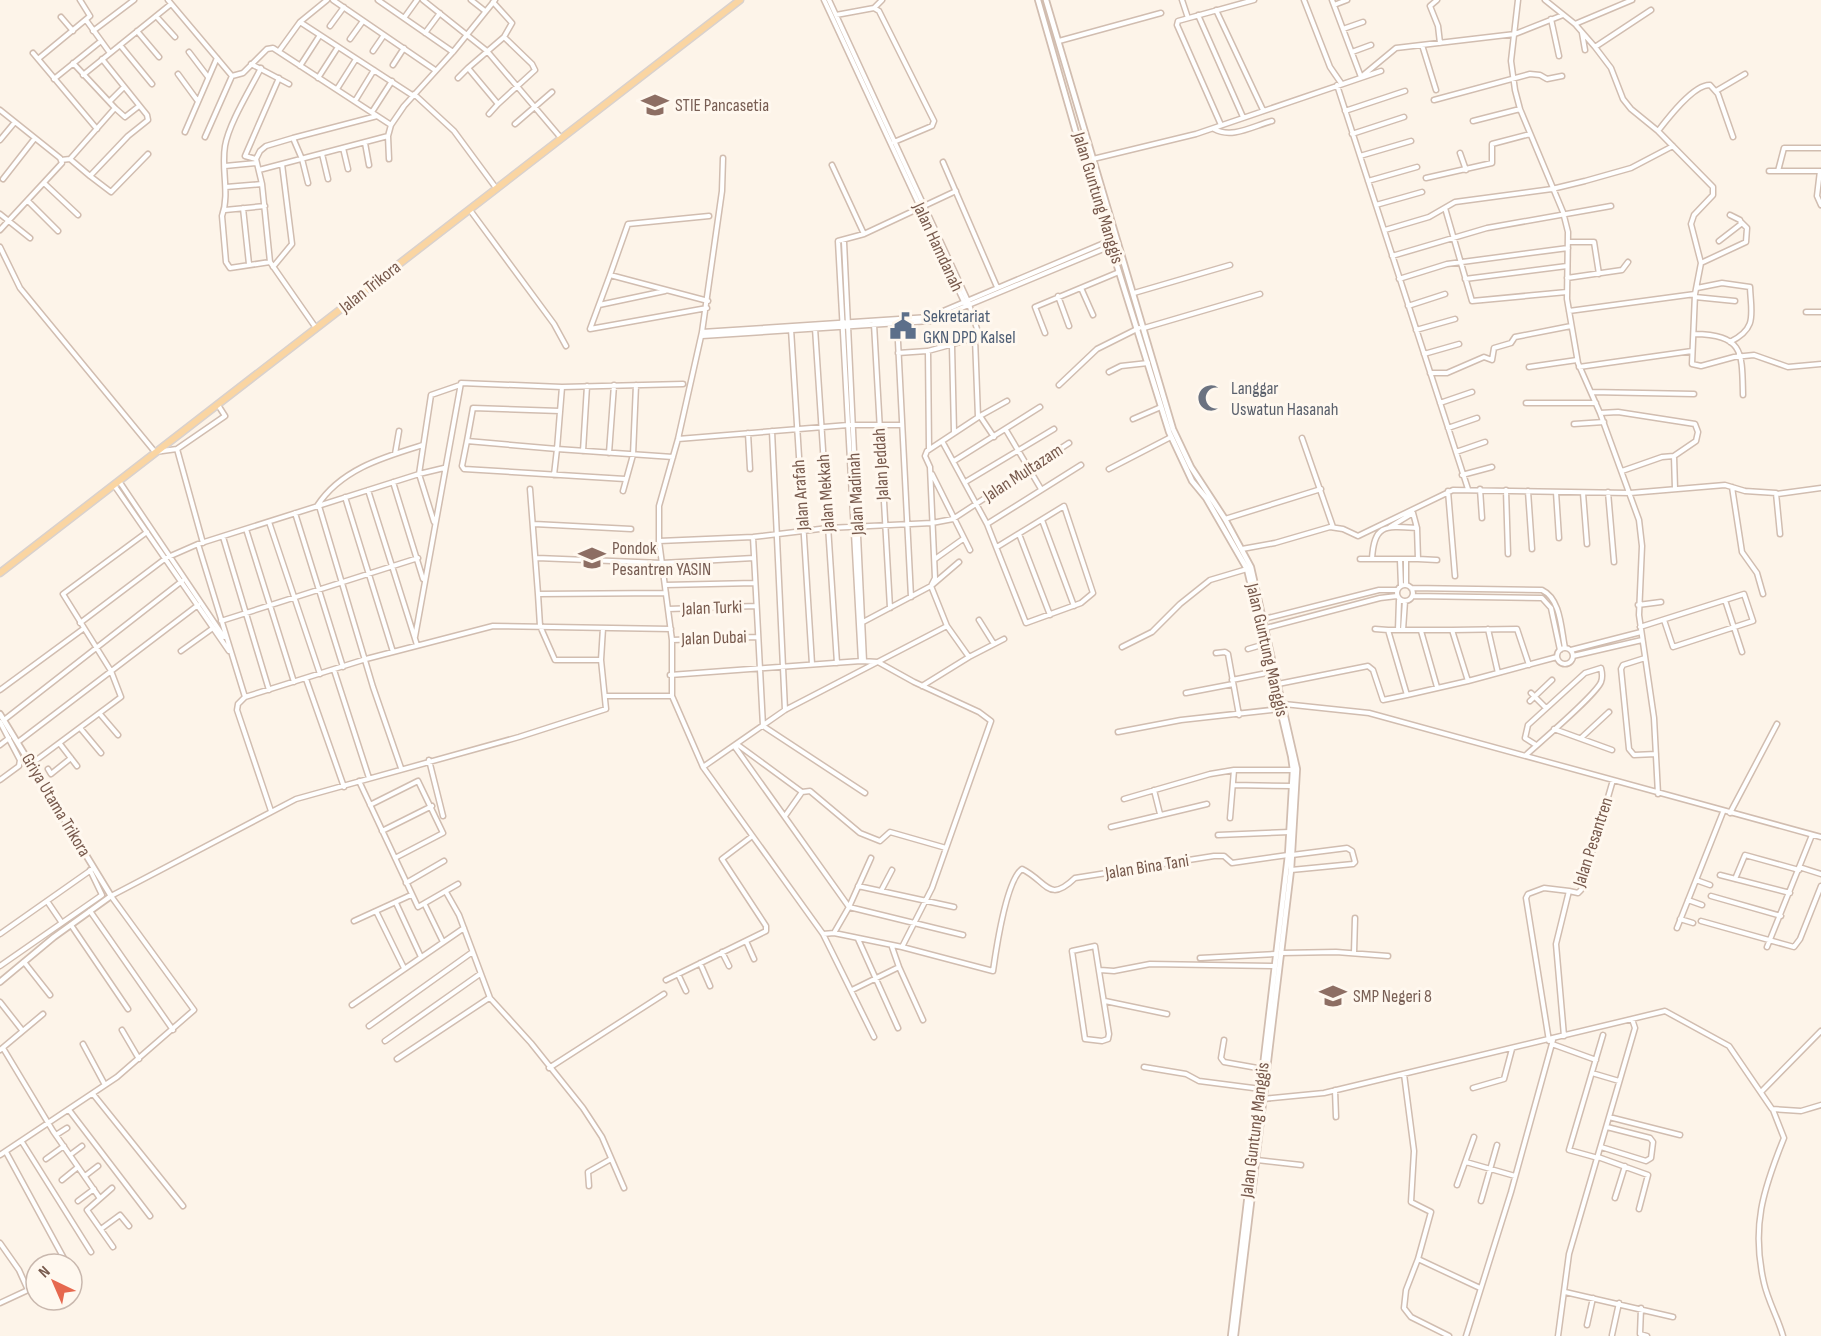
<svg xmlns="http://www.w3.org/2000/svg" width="1821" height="1336" viewBox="0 0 1821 1336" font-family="'Sofia Sans Condensed',sans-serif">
<rect width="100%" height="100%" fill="#fdf4e9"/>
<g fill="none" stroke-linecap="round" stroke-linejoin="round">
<defs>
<path id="minor" d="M168,0L232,76L243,73L267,49L273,48L391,125
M333,0L435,70
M378,0L453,52
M423,0L487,51L561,138
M471,0L485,11
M824,0L965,304
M829,0L968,301L978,332L975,338L928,351L929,449
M1182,0L1188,18
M1304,0L1330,67L1341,83
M1332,0L1361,77L1396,48L1515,34L1563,15
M1437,0L1430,6L1438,26L1440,43
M1518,0L1511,61L1515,90L1520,109L1563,212L1568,232L1567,299L1578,363L1600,413L1639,520L1642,546L1639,615L1654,718L1658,794
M1545,0L1575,24L1595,47L1611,68L1623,99L1631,109L1658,131L1713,187V195L1694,215L1691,224L1701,263L1695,294L1692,364L1701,366L1734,357L1754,355L1788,367L1821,364
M493,2L512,23L504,37
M1334,5L1347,0
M874,8L879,11L934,121L932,126L894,142
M1216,10L1263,110
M836,15L874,8L882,0
M1198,15L1243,117
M156,16L175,37
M61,17L73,31
M404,18L417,0
M1551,19L1559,56
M86,20L110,53
M300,22L412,95
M1575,24L1632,0
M330,26L344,7
M1343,29L1363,22
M93,31L134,0
M137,31L159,57
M425,33L440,13
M1582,33L1585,50
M504,37L532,64L535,70L498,104L468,68Z
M350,39L363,21
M1059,41L1161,13
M120,45L152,84
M1422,45L1436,90
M1595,47L1651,10
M279,51L300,22L327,0
M373,51L384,35
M189,52L208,77
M1352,52L1371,45
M33,53L97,129
M38,59L90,16L80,0
M251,64L289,84
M393,65L404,48
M300,66L320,35
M261,68C250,90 229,123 225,146C221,170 230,193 222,216L226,262L230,268L270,262L316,328
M178,74L197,100
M83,75L171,4
M318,78L338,47
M458,78L468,68
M54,79L101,41
M1337,85L1468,489
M337,89L356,59
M1716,91L1745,74
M414,94L454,131L496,188
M1434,100L1530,74L1540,75L1547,79L1562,76
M110,101L124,87
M355,101L374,70
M115,108L125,117L139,106
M0,110L60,158L62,163L0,230
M1345,111L1405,91
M372,112L392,81
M489,114L498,104
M1473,121L1520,109
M515,124L552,92
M1221,125L1177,25L1178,21L1254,0
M1214,129C1232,139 1253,126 1272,121
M1658,131C1668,118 1694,84 1710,85L1718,94L1733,137
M185,132L217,58
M1352,134L1404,117
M205,137L232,76
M293,138L302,159L308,183
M0,140L15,122
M365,143L369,165
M343,148L348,169
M1460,153L1466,170
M322,154L328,179
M1360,156L1411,141
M70,159L115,108L73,63
M256,159L245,156L279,78
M389,159L388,136L391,125L404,106L453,52L495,0
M1093,159L1196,134L1381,71
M61,160L70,159L90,176L128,136L148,120L147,115L102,59
M943,162L997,287
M832,165L864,234
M225,166L257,163
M259,170L388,136
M1769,171H1821
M1778,171L1784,148H1821
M1820,171L1817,196L1821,205
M90,176L111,192L148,154
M1426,178L1492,163V144L1530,134
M3,179L35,138
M1368,181L1417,167
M44,183L78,215
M226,187L262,184
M28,201L58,231
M1376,205L1422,192
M243,208L249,264
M1445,208L1472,301L1567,292
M225,210L265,206
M470,210L554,324L566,346
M0,214L30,238
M1385,230L1429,217L1455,202L1552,189L1585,181L1631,168L1673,146
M1719,241L1741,224L1740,220L1730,215
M844,242L864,661
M1569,242H1594L1599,274
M0,247L20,288L155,452L177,449
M1392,256L1487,228L1611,206
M270,262L262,184L256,159L260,151L266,146L293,138L377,116
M1701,263L1746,242L1747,228L1741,222
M273,267L292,244L282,164
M610,275L628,224L709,216
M1567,278L1622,270L1628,262
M1399,279L1447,264L1568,248
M1465,279L1567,266
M1081,288L1093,315
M1697,288L1722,283L1750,287C1751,314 1758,328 1730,342
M1134,293L1230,265
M1058,296L1069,326
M1695,297L1735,301
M599,305L665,291
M1408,306L1445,294
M707,308L590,329L610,275L708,301
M1569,311L1695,294
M1806,312H1821
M897,322L911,597
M874,324L890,608
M815,328L837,663
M1144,328L1260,294
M791,329L812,664
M1416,330L1455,319
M702,332L929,317L1116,238
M1045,333L1035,307L1119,272
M1694,334C1744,335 1742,352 1743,395
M702,336L930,321L1118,243
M975,338L978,417
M952,346L954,432
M898,353L927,351
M1424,354L1459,344
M1529,367L1577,360
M1579,367L1692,351
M1109,372L1121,366L1148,363
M1430,373H1447L1484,357L1492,360L1494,348L1511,343L1515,337L1571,326
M1059,385L1097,349L1139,328
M562,387L557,449L673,457
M1591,392L1694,394
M1440,403L1472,392
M1526,403H1596
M1600,413L1618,412L1695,424L1698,432L1696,441L1674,456L1675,489
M980,416L1007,401
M1133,419L1161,407
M1574,424L1604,422
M1448,428L1477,418
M1006,430L1041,489
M772,431L785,710
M748,433L750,469
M1302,438L1333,527
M678,439L848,425H902
M467,441L462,466L464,469L625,479
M942,441L987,524L1026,623L1081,603L1093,593L1064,506L997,547
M583,451L587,386
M1456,452L1485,442
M609,453L614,385
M395,454L399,431
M954,461L1040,407
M930,467L925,456L927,451L980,416L994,437
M1109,469L1171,437
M1622,471L1662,457L1674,456
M932,474L970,550
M554,475L557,449L467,441L473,408L560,411
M1462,475L1492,467
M119,481L224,637
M967,481L1054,429
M393,482L423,579
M114,485L229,651
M1732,487L1742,552L1757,573L1763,594
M530,489L538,594L666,593
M1480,489L1482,518
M368,490L417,645
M1506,490L1508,554
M623,491L633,455L636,385
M1448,491L1455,576
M1528,491L1532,549
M1556,492L1559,538
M1608,492L1614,562
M1583,493L1587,544
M1777,494L1821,488
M345,497L393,652
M317,506C341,469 384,457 423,445
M319,506L373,687L401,768
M295,513L343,667
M1225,519L1321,489
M1042,520L1074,606
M269,522L320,674
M434,522L419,474L431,395L460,385
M534,524L631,529
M987,524L1081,465
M1390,527L1413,513L1417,528
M246,529L294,682
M1019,534L1050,615
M223,537L269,690
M753,537L763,726L865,793
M659,541L753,537L828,528L932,523L953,519L1069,443
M203,543L177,449L225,416L218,405
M198,544L245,697L366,659L493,626L671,629
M1242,549L1275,543L1330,527L1343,529L1358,536L1453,490L1630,493L1725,485L1745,491L1776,493L1780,534
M537,558L662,563L754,558
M935,559L963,539
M1360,559H1418L1417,528C1385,526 1374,524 1372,559
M1418,559L1437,560
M1400,560L1401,586
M1406,560V585
M959,562L931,586L947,626L969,657L1004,639
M1397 593a8 8 0 1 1 16 0a8 8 0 1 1-16 0Z
M665,585L755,583
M1411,588L1542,590C1561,599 1561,629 1565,648
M538,594L540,626L555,660H601
M1413,596L1542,598L1551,608L1560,650
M1725,600L1742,652
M1638,605L1661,602
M668,609L756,606
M1264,619L1379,590H1397
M979,620L994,644
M221,621L418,558
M863,622L931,586L935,578L930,467
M80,623L166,558L198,544L419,474L444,468
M1640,627C1675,616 1710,605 1744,594L1753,621L1673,647L1664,620
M1266,628L1380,598L1397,596
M1375,629L1388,630
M1488,629L1498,673
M1398,630L1399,600
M1403,630L1405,601
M1452,630L1517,629L1529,665
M1421,631L1437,687
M415,637L461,383L562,387L683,384
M672,640L757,637
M1122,647L1152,632L1180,604L1210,580L1247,569
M1557 656a8 8 0 1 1 16 0a8 8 0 1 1-16 0Z
M1248,649L1265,644
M1571,650L1641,632
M181,651L213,628
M1216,653L1225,652L1228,654L1239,715
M1573,656L1642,640
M1645,658L1623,665L1621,669L1629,749L1634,755L1656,754
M861,661L838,241L864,234L956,191
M334,670L369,778
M670,675L861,661L878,662L914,682L979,712L991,721L932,888L902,947L834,933
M306,679L344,787
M1232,680L1272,672
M1468,681L1407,695L1388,630H1452L1468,681L1557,657
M1278,684L1368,666L1373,670L1383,700L1407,695
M922,686L969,657
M0,690L83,629
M1186,693L1233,684
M1531,693L1546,708
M606,696H672V640L659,541V506L678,439L702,332L722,191L723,158
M672,696L703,767L785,710L947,626
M245,697L238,704L237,710L271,811
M1530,701L1552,680
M1284,704L1369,713L1821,837
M100,714L118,735
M4,720L182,581
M0,722L20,760L19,766L0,780
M81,729L101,753
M1554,729L1612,750
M1118,732L1181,720L1280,709
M1581,738L1609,712
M18,742L198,605
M60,744L77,766
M0,745L9,738
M738,745L802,792L810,791L860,833L880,841L890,832L946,848
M735,747L849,907L834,933L823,934
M1526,755C1540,742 1595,696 1601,682C1603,677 1602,672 1601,668L1585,673L1528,725L1525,738L1536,745
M429,760L443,816
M31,764L121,697L111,671L63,594L147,532
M703,767L823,934L874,1037
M48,769L51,774L71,758
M359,781L418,907L458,884
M1233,785L1292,786
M1154,790L1160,814
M1124,799L1210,774L1234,770H1293
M370,805L418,781L443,833L395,858
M1730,813L1777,724
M785,816L802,792
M1230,818L1234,770
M1111,827L1207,804
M382,831L432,806
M1218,835L1290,832
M871,858L849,907L963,935
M1799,867L1821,874
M1291,870L1353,864L1355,862L1352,851L1347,848L1292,855
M1720,875L1790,893
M1735,879L1745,855L1799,870
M1696,880L1710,885
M406,883L444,861
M858,886L954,907
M881,891L892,870
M446,892L459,915L490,998L531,1043L583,1108L602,1137L624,1188
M1711,896L1781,916
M1688,900L1702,905
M47,901L62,923
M396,903L421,957
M425,905L443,942
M90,911L173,1030
M376,911L404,968
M1680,919L1693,923
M354,921L411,895
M1701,921L1794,947L1800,939L1821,886
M71,925L128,1009
M1677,928L1723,812
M0,934L91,870
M858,939L898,1028
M746,941L754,959
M1095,946L1109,1034L1108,1039L1102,1041L1085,1039L1072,951Z
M902,947L993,971C996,950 1006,881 1022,869C1047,881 1048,904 1075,878L1214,856H1224L1232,863L1288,855
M1767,947L1812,835
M722,952L729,966
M1281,953L1336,952L1388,956
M1354,953L1355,918
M1200,958L1276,954
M24,962L50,995
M700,963L710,986
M0,966L102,895L90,870
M899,967L923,1020
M1100,970L1114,971L1150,964L1275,966
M678,974L686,991
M666,980L766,931V926L722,859L751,837
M852,990L899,967L892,947
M1105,1001L1167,1014
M0,1002L22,1030
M352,1005L464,928
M369,1026L471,953
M122,1030L139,1059
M1564,1036L1556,944L1569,891L1578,893L1581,890L1613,780
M1224,1040L1221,1058L1224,1062L1263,1069
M385,1041L480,974
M1549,1041L1526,898L1528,894L1544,888L1569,891
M83,1044L105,1085
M1552,1044L1596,1060
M3,1048L53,1131L99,1197
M0,1050L43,1014
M397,1059L489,998
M1144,1067L1186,1074L1199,1081L1261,1089
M549,1068L664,994
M1592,1073L1619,1081
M1404,1074L1414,1151L1411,1202L1431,1212L1418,1259
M1473,1088L1504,1079L1512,1049
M1335,1090L1336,1117
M1761,1092L1821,1031
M93,1094L183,1206
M1263,1099L1324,1093L1665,1011L1729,1046L1772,1109L1801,1111L1821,1105
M69,1110L150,1216
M1773,1110L1784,1138C1763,1190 1751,1227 1764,1283C1768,1301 1778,1318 1783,1336
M1609,1117L1680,1135
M56,1135L67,1128
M22,1142L91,1252
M1601,1147L1646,1161L1651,1158L1653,1142L1650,1138L1607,1127
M6,1152L67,1264
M0,1155L117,1077L194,1010L111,896L296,799L519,737L606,709L601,660L603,628
M70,1155L82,1146
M1598,1157L1648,1175L1639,1209
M1598,1158L1569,1150L1603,1035
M46,1159L64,1146
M1257,1160L1301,1165
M1466,1162L1515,1176
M85,1176L98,1166
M62,1180L78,1167
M1457,1185L1474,1137
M589,1186L588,1172L611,1159
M112,1188L87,1210L113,1247
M1615,1198L1625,1166
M78,1201L94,1189
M1481,1201L1497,1145
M101,1229L120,1215L129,1226
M0,1243L19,1270L28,1290L0,1303
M1565,1292L1673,1317
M1641,1308L1640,1334L1647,1336
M1587,1325L1593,1298
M1612,1335L1619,1303
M1449,1336L1411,1317L1404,1308L1406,1290L1418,1259L1480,1288
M1466,1336L1511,1192L1553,1040
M1558,1336L1569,1254L1635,1028L1632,1019"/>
<path id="tertiary" d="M1038,0L1083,157L1169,432L1192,481L1206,498L1247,569L1291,756L1293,770L1288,855L1231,1336
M1046,0L1173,429L1191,467L1225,519L1251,567L1297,769L1291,870L1235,1336
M0,714L111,896L54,937L0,982"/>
<path id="primary" d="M0,573L740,0"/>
</defs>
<use href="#minor" stroke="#d1bdb0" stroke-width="7"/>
<use href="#tertiary" stroke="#d1bdb0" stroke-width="8"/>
<use href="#primary" stroke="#d9d1cd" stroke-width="9"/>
<use href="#minor" stroke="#fff" stroke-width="4"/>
<use href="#tertiary" stroke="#fff" stroke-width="4.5"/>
<use href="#primary" stroke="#fad5a2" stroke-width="6"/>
</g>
<defs>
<symbol id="university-bare" viewBox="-9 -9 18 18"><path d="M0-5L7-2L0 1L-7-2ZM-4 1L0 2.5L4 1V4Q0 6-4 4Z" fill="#8d6e63" stroke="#fff8ef" stroke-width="2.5" paint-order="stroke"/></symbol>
<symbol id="civic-bare" viewBox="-9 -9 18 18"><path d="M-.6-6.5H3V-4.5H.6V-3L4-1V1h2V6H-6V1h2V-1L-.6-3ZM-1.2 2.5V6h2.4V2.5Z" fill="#5c6f8a" stroke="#fff8ef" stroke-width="2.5" paint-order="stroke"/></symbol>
<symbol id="mosque-bare" viewBox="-9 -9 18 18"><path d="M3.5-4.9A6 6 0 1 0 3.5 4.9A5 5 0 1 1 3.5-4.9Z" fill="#6b7280" stroke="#fff8ef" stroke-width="2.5" paint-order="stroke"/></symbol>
<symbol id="school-bare" viewBox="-9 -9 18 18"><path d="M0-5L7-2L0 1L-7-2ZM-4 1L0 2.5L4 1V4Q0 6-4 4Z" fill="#8d6e63" stroke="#fff8ef" stroke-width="2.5" paint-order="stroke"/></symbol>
</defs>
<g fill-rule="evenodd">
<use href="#university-bare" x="636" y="86" width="38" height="38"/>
<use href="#civic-bare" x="884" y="307" width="38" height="38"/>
<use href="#mosque-bare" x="1192" y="379" width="38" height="38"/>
<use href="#school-bare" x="573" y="539" width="38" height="38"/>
<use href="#school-bare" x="1314" y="977" width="38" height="38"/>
</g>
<g text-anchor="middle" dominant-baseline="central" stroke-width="6" stroke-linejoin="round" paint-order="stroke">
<g font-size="18" fill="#785e54" stroke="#fff8ef" text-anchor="start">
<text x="675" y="105">STIE Pancasetia</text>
<text x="612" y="548">Pondok<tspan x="612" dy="21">Pesantren YASIN</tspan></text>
<text x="1353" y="996">SMP Negeri 8</text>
</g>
<g font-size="18" fill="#77594c" stroke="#fff8ef">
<text transform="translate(1098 198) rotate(73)">Jalan Guntung Manggis</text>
<text transform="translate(938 247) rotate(65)">Jalan Hamdanah</text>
<text transform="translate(370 287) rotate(-38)">Jalan Trikora</text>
<text transform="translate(881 464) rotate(-93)">Jalan Jeddah</text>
<text transform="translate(1023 473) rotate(-33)">Jalan Multazam</text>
<text transform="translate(826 493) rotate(-94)">Jalan Mekkah</text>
<text transform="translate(856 494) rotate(-93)">Jalan Madinah</text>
<text transform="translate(801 495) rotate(-94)">Jalan Arafah</text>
<text transform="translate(712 608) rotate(-2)">Jalan Turki</text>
<text transform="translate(714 638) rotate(-2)">Jalan Dubai</text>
<text transform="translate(1267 650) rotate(77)">Jalan Guntung Manggis</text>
<text transform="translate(56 805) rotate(59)">Griya Utama Trikora</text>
<text transform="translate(1593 842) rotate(-72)">Jalan Pesantren</text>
<text transform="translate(1147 867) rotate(-9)">Jalan Bina Tani</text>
<text transform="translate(1255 1130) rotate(-83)">Jalan Guntung Manggis</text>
</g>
<g font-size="18" fill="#4e5e75" stroke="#fff8ef" text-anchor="start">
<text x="923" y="316">Sekretariat<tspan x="923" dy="21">GKN DPD Kalsel</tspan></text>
</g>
<g font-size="18" fill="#5b616d" stroke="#fff8ef" text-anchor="start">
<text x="1231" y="388">Langgar<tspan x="1231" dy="21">Uswatun Hasanah</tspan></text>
</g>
</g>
<g transform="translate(54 1282) rotate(316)"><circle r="28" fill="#fff8ef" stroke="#c9b8ae" stroke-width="1.5"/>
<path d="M0-4.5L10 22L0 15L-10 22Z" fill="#e6684e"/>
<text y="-9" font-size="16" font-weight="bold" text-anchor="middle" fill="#77594c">N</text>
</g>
</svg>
